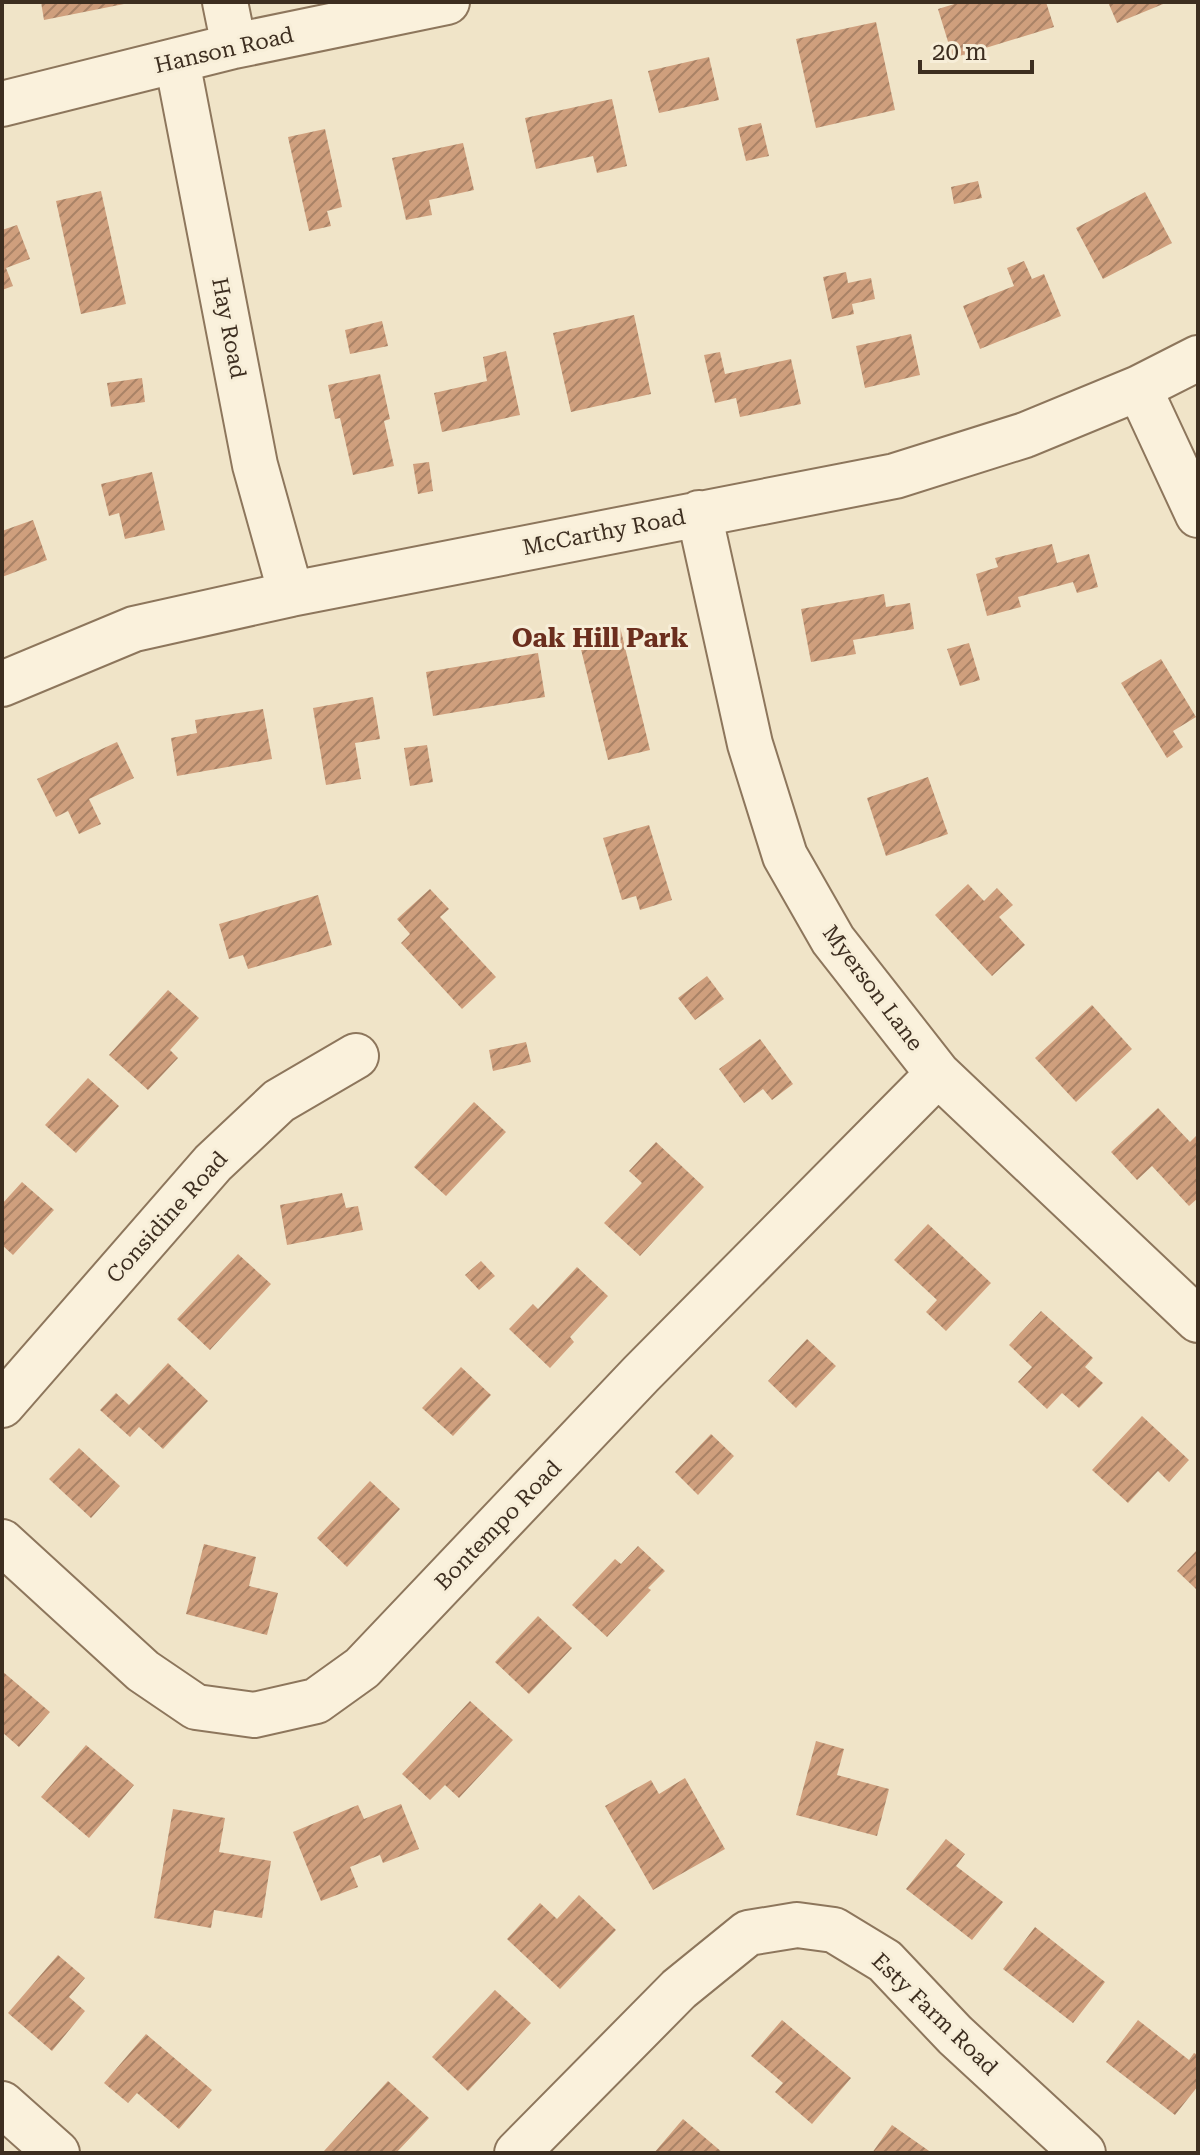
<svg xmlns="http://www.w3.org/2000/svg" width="1200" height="2155" viewBox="0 0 1200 2155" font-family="'Roboto Serif',serif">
<defs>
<pattern id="building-hatch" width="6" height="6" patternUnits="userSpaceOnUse" patternTransform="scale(2)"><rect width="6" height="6" fill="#cf9f7d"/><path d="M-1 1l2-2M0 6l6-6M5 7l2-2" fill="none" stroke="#a98266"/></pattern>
</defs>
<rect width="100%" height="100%" fill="#f0e4c8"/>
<path fill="url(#building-hatch)" d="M41,2H128L129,3L44,20Z
M961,2H1046L1054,27L953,58L938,9Z
M1108,2H1168L1117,23Z
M876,22L895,110L816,128L796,39Z
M709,57L719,100L659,113L648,71Z
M612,99L627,166L597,173L593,156L536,169L525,118Z
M761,123L769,156L746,161L738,128Z
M325,129L342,207L327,211L331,226L309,231L288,137Z
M463,143L474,190L429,200L432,215L406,220L392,158Z
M978,181L982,198L954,204L951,187Z
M101,191L126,304L81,314L56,201Z
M1145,192L1172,243L1103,279L1076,228Z
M17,225L30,259L6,268L13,286L2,290V230Z
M1024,261L1032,279L1044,274L1061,316L980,349L963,306L1014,286L1007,268Z
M846,272L848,283L871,278L875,299L852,304L854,314L832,319L823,277Z
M634,315L651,394L571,412L553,333Z
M382,321L388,346L350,354L345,330Z
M911,334L920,375L865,388L856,346Z
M506,351L520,415L442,432L434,393L487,381L483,357Z
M720,352L725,374L791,359L801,404L740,417L736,398L715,403L704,355Z
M380,374L390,419L384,421L394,466L353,475L340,418L335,419L328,385Z
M142,378L145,402L111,407L107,383Z
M429,462L433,491L418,494L413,464Z
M152,472L165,530L125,539L119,513L109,516L101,484Z
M33,520L47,560L2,577V531Z
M1052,544L1057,563L1089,554L1098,587L1077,593L1073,582L1018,597L1021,607L987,616L976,574L998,567L995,558Z
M884,594L886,607L910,603L914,629L853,640L856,654L811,662L801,609Z
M620,627L650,750L608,760L578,637Z
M969,643L980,680L960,686L947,649Z
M538,653L545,697L433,716L426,672Z
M1161,659L1196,717L1173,731L1183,747L1167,758L1121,683Z
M373,697L380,739L355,743L361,779L326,785L313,708Z
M263,709L272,759L177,776L171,738L197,733L195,720Z
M117,742L134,778L89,799L101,824L79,834L68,811L56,817L37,779Z
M427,745L433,782L410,786L404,748Z
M928,777L948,834L886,856L867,798Z
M649,825L672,900L640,910L636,896L622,900L603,838Z
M968,884L984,901L997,888L1013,905L999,917L1025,945L992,976L935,915Z
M430,889L449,909L440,917L496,977L462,1009L401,943L410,934L397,919Z
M318,895L332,945L248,969L243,955L229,959L219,924Z
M707,976L724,999L695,1020L678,998Z
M168,990L199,1018L170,1050L178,1058L148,1090L109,1055Z
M1092,1005L1132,1049L1076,1102L1035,1058Z
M760,1039L793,1084L772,1100L763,1089L744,1103L719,1069Z
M526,1042L531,1062L493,1071L489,1050Z
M88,1078L119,1106L76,1153L45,1125Z
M474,1102L506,1132L446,1196L414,1167Z
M1158,1108L1190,1142L1198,1134V1198L1189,1206L1152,1166L1137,1180L1111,1152Z
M656,1142L704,1187L640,1256L604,1223L642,1183L629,1171Z
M22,1182L54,1210L13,1255L2,1245V1204Z
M342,1193L346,1208L358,1206L363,1230L287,1245L280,1205Z
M928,1224L991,1283L946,1331L926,1312L937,1300L894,1260Z
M238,1254L271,1284L210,1350L177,1319Z
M481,1261L495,1276L479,1290L465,1275Z
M577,1267L608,1296L570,1337L574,1342L550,1368L509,1329L533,1304L538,1309Z
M1041,1311L1093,1358L1085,1367L1103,1383L1079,1408L1062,1393L1047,1409L1018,1382L1032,1367L1009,1345Z
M807,1339L836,1366L796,1408L768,1381Z
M168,1363L208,1401L163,1449L139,1427L130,1437L100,1410L116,1393L129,1405Z
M461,1367L491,1395L453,1436L422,1408Z
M1142,1416L1189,1460L1169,1482L1158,1471L1128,1503L1092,1470Z
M711,1434L734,1456L698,1495L675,1472Z
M79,1448L120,1486L91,1518L49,1479Z
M370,1481L400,1509L347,1567L317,1538Z
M204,1544L256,1557L249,1586L278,1593L267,1635L186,1614Z
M638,1546L665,1571L648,1588L651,1590L607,1637L572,1605L615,1559L621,1564Z
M1198,1549V1587L1196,1589L1177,1571Z
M538,1616L572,1648L529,1694L495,1662Z
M2,1671L50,1712L19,1747L2,1732Z
M470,1701L513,1740L459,1798L445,1785L430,1800L402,1774Z
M816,1741L844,1749L837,1775L889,1789L877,1836L796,1815Z
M86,1745L134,1785L89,1838L41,1797Z
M685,1778L725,1849L653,1890L605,1806L651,1780L659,1794Z
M401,1804L419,1849L383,1863L380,1855L350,1867L358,1887L321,1901L293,1832L358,1805L364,1819Z
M173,1809L225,1818L219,1852L271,1861L262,1918L214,1910L211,1928L154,1918Z
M946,1839L965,1854L956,1866L1003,1902L972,1940L906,1889Z
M579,1895L616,1930L560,1989L507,1939L540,1903L557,1919Z
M1035,1927L1105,1982L1073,2023L1003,1969Z
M58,1955L85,1978L69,1997L85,2011L52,2051L8,2013Z
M495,1990L531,2023L468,2091L432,2057Z
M782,2020L851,2078L812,2124L775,2092L783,2083L751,2056Z
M1138,2020L1189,2060L1194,2053L1198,2055V2086L1175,2115L1106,2062Z
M146,2034L212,2090L179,2129L137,2093L128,2103L104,2083Z
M388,2081L429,2118L396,2153H326L324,2151Z
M683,2119L723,2153H654Z
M892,2125L932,2153H872Z"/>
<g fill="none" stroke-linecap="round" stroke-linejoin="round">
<defs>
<path id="minor" d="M225,2L234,46
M177,61L255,465L291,594
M2,104L234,46L447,2
M1139,388L1198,515
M699,513L750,744L785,856L833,940L938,1074L1198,1320
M2,684L134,629L291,594L895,476L1025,435L1139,388L1198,358
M2,1405L213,1163L279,1101L356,1056
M2,1542L143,1671L196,1707L254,1715L316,1701L362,1668L641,1374L938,1074
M2,2104L57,2153
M517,2153L679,1989L748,1933L797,1925L834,1930L885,1961L955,2035L1083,2153"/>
</defs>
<use href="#minor" stroke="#8d765c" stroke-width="48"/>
<use href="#minor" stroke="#faf1dc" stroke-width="44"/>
</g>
<g text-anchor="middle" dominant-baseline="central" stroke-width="6" stroke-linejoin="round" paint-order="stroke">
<g font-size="22" fill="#3d2e20" stroke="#f7eed8">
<text transform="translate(224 50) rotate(-13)">Hanson Road</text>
<text transform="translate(229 328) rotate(79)">Hay Road</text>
<text transform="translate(604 532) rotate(-11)">McCarthy Road</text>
<text transform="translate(873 988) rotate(53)">Myerson Lane</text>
<text transform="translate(167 1217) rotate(-48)">Considine Road</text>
<text transform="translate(498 1525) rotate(-46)">Bontempo Road</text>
<text transform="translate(935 2014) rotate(44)">Esty Farm Road</text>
</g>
<g font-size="26" font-weight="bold" fill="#6b2e1e" stroke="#f7eed8">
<text x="600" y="638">Oak Hill Park</text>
</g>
</g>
<rect width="1200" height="2155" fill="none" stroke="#3d2e20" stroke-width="8"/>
<path d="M920 60v12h112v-12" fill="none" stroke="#3d2e20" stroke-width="4"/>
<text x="932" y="60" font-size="24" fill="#3d2e20" stroke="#f7eed8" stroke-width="6" paint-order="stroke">20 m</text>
</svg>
